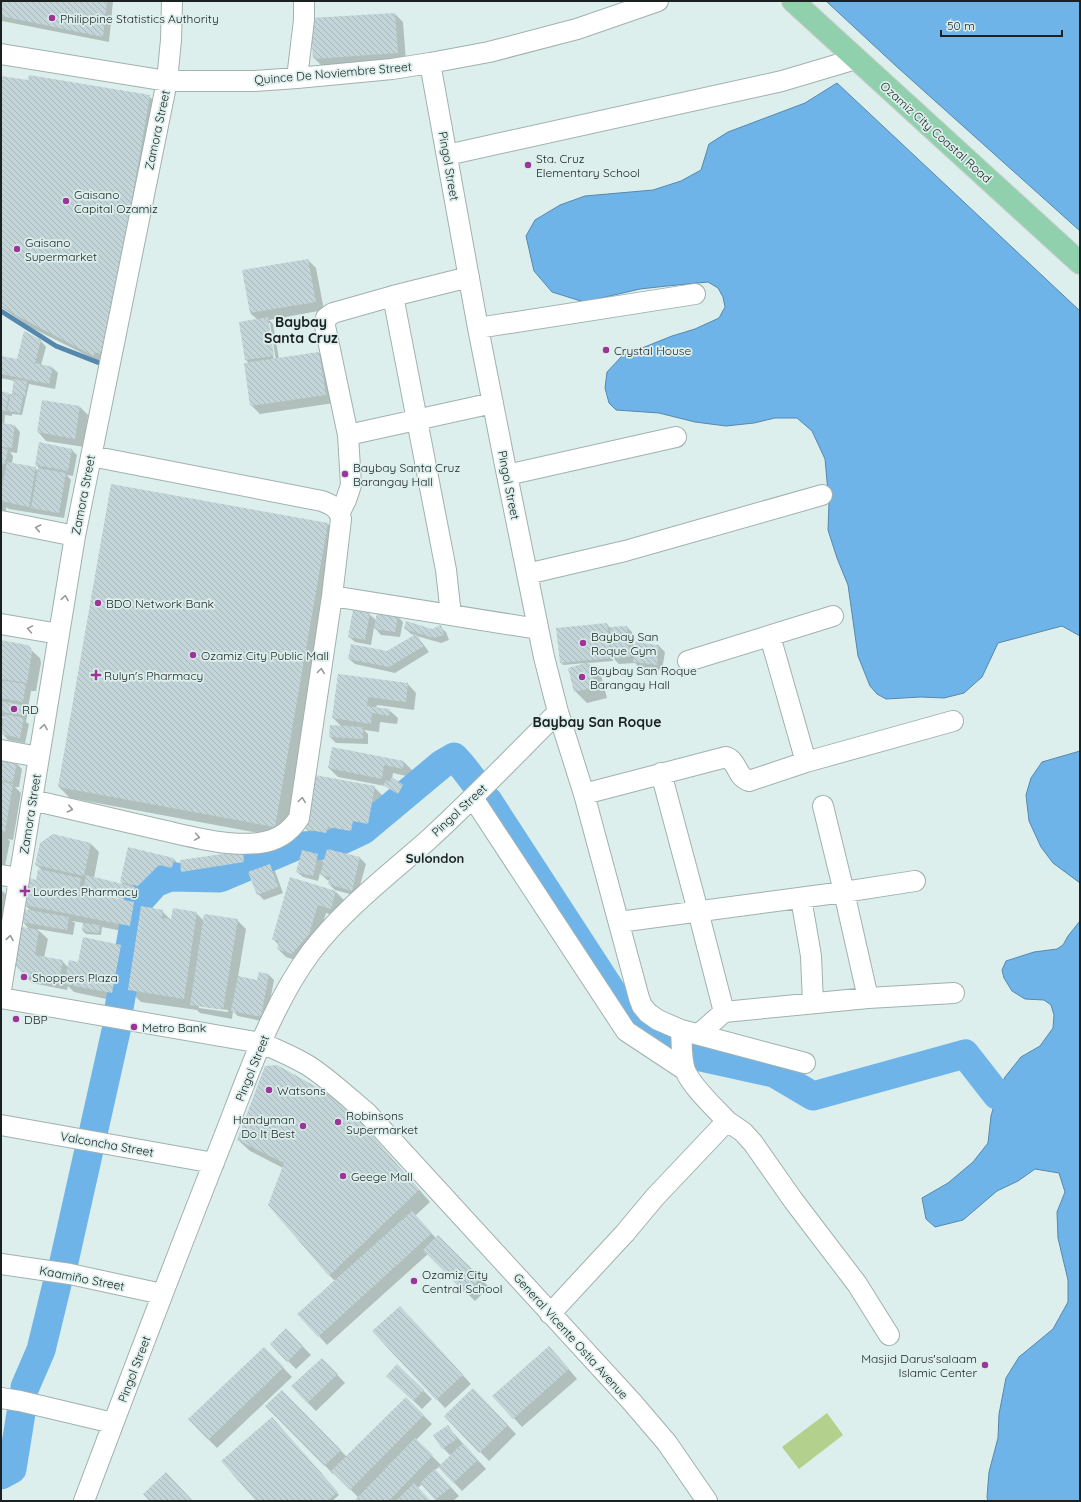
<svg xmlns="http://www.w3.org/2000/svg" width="1081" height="1502" viewBox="0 0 1081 1502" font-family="Quicksand,sans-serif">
<defs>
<pattern id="building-back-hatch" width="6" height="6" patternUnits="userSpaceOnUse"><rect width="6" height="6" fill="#c4d5d9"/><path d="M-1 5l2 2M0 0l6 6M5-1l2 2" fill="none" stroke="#a8b7ba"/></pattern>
</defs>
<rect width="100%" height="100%" fill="#ddefec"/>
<path fill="#b3d08c" d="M827,1413L843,1435L799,1469L782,1447Z"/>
<path fill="#6fb4e9" stroke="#5688ad" d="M826,1H1080V231L896,66Z
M837,83L1080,311V636L1062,626L998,643L982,677L964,693L944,698L921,697L886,699L877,694L870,686L858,656L848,585L837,558L828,530L829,503L825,459L812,431L797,418H775L754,423L726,426L695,422L659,413L616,410L609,403L605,388L607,372L622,356L672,336L695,329L719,318L725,307L723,297L718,288L708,282L667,286L640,289L584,302L552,292L534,271L526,236L535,220L560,205L585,196L653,190L681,181L701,170L709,144L728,132L805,103Z
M1080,751V883L1053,863L1041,847L1029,821L1026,795L1031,778L1042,762Z
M1080,921V1501H988L987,1497L989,1472L998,1438L999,1414L1006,1378L1019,1357L1053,1329L1068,1302V1280L1058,1238L1057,1212L1065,1192L1059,1173L1035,1169L1018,1181L997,1191L963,1220L935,1227L926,1219L922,1198L948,1183L973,1162L988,1143L991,1116L997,1095L1005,1077L1021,1057L1040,1046L1053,1028L1054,1015L1051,1005L1044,1000L1025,999L1012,991L1004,978L1002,970L1006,961L1034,952L1057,949L1063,945L1068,936Z"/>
<path fill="#0003" fill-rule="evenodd" d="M1,1H113L109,42L2,21L1,28Z
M395,14L403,22L406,61L323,67L314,58Z
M1,77L29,81L149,96L158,105L102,363L30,327L1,307Z
M308,260L316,268L324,310L269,320L273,324L279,359L319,353L328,362L334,403L260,414L251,405L249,363L246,360L258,320L250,313ZM268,323H270L276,361H274Z
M41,341L46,347L41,365L53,368L58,373L55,389L29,384L22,415L12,414V416L5,415L4,425L15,426L20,432L17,453L10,452L13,456L12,464L35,468L39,471V468L36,465L72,450L77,455L73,476L67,475L71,480L64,518L9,509L6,507V511L1,510V392L12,395L15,381L1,378V357L18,360Z
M80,407L88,415L84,447L46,441L38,432Z
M328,524L339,536L286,838L70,798L59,787Z
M369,614L377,621L397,616L403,622L400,637L381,635L374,627L371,645L355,642L349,637Z
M607,624L610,628L627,627L632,632L634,651L636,643L659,646L665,652L662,670L639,667L635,663L619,664L612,657L613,661L588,663L601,675L607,698L587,703L575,691L586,663L563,665L561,662Z
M440,627L446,632L449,640L441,643L417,636L429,652L395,673L355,664L349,659L388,652L415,635L411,634L405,628L432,630Z
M1,641L30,649L40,658L41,663L36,691H31L28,708L23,707L28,711L26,722L29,724L25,743L8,740L2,733L1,736V716L5,720V717L1,716Z
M338,675L408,684L416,693L414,710L377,705L376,708L389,710L398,718L397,724L380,722L379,732L364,730L368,734V744L336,743L330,737L342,727L333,718Z
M1,761L16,763L22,769L19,787H15L21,793L13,840L7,839L10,841L5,866H1Z
M404,762L413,771L411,777L393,773L392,779L405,788L400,796L385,786L338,777L329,768Z
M374,787L383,796L376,832L362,830L360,839L336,835L335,841L315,837L306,829Z
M91,844L99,852L94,878L125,886L121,882L129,849L174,859L179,865L178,873L165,870L144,891L136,889L140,894L138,903L132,901L141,911H162L172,921L196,913L204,921L237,920L246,929L238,977L258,981L268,974L274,980L266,1022L238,1016L233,1011L232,1019L200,1013L197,1010L141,1002L129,990L137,934L102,927L101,935L86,934L83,931L84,923L72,921L75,923L73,935L37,929L48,939L44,958L62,961L69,968L121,945L130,954L120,1002L74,992L68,986L67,990L32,983L23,974L29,929L22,921L31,911L25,905L42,870L36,865ZM89,890L91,891L126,900L125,902L88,894ZM132,909H134L130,931H128ZM199,1006L228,1010V1012L199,1008Z
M327,850L360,858L366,864L357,896L335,890L329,884L330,881L327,880L320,873L318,881L303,877L297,872L318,855L324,862Z
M242,852L248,857L249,868L188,877L182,872Z
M269,865L275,871L283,893L264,900L258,894Z
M1,890L8,896L3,928L1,927Z
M336,892L344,900L339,917L326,913L317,943L301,962L286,957L278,949L279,945L273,939Z
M353,1114L430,1202L415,1216L436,1238L438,1236L489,1287L475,1301L428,1254L327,1345L319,1336L335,1281L329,1275L283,1168L250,1151L238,1140Z
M409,1316L471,1384L445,1408L374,1331Z
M286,1329L311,1355L296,1369L271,1344Z
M558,1356L577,1379L522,1427L494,1396Z
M273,1357L292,1377L217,1448L208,1439Z
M331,1368L345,1383L316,1411L307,1402Z
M396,1384L423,1390L432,1399L422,1409Z
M282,1391L347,1457L406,1398L432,1424L416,1440L441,1465L451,1456L443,1448L448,1427L486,1469L462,1491L439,1467L435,1470L459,1496L453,1501H437L422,1484L418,1488L430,1501H356L359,1498L334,1473L333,1474L267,1406Z
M482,1398L516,1434L489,1461L445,1416Z
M274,1421L339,1495L332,1501H258Z"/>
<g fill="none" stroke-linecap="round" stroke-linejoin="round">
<path stroke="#5688ad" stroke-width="5" d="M1,311L56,346L102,364"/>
<path stroke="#6fb4e9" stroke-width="29" d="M488,801L614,995L647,1034L658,1042L671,1047
M119,1008L138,902L155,883L170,877L220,878L296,846L331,845L363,830L442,764L454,757L463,767L476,784
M692,1055L774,1073L813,1096L965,1054L997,1095
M94,1129L116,1031
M63,1266L89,1150
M25,1387L41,1350L58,1280
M1,1475L12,1469L22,1407"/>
</g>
<path fill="url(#building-back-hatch)" d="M1,1H107L103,37L1,16Z
M395,13L398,53L313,59L310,18Z
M29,75L150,95L105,355L94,352V356L21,318L1,306V76L28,80Z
M308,259L316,302L250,313L242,270Z
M268,317L274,356L245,360L239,322Z
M24,331L41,340L35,363L53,367L49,384L1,374V356L17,359Z
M319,352L326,395L250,406L244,363Z
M14,379L27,381L25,396L12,393Z
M1,391L9,393L6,411L1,410Z
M10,394L23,396L20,413L7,411Z
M42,400L80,406L75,439L37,432Z
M1,423L15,425L12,448L1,447Z
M39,442L72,449L68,471L35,465Z
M1,448L8,449L5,464L1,463Z
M7,462L36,467L29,507L1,501V493Z
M38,468L66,473L59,513L31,508Z
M111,484L328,523L275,827L58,787Z
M353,610L370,613L365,640L348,637Z
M377,612L398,615L395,632L374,629Z
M406,621L432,629L441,625L444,635L434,638L404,629Z
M607,623L611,658L560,663L556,628Z
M627,626L630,657L612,659L610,627Z
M416,634L424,646L389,667L348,659L351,644L387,651Z
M1,640L27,645L31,648L32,653L27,683L1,679Z
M635,642L659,645L657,665L633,662Z
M589,662L596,687L574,692L568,668Z
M338,674L408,683L406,702L368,697L367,706L390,709L389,716L372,713L371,724L332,718Z
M1,680L26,684L23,702L1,698Z
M1,701L23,705L21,715L1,712Z
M5,714L24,718L20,738L1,734Z
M330,725L363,727V739L329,737Z
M332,747L404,761L403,769L384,765L382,779L328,768Z
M1,760L17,762L13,782L1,780Z
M315,775L375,786L368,824L353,821L351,831L328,827L326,833L305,829Z
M392,777L403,785L398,794L383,785L386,780L389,782Z
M1,781L13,784L5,832L1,831Z
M53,834L91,843L84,876L35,865L40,843Z
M128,847L174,858L172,868L159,865L138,886L120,882Z
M327,849L360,857L352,891L328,884L330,877L320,875Z
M302,850L318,854L313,876L296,872Z
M243,851L244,862L181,872L180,860Z
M270,864L278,887L257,895L248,872Z
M38,869L81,878L79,891L134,902L130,926L24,905L29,878L36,880Z
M86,875L135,887L133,898L84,886Z
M290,877L336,891L331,909L318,905L309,934L292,954L277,949L279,941L272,939Z
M141,906L163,910L162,918L171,919L173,908L197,912L184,999L128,990Z
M23,909L69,917L67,930L21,922Z
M204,914L238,919L223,1010L190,1005Z
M83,923L100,925L99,933L82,931Z
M18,926L39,930L35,955L63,960L59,982L23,975L12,961Z
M83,937L121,945L112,993L64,984L69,960L78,962Z
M259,972L269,974L261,1017L231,1011L238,976L257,980Z
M277,1065L342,1101L419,1190L329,1276L268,1205L284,1163L237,1140L265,1066Z
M412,1211L432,1233L318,1337L297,1314Z
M438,1235L481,1278L465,1293L423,1250Z
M400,1306L463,1375L436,1400L372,1331Z
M286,1328L303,1346L287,1362L270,1344Z
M549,1346L569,1369L513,1419L492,1396Z
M264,1347L284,1367L208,1440L188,1419Z
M322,1358L338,1374L307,1403L291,1386Z
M397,1364L424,1390L413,1401L386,1376Z
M473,1388L508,1425L479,1453L444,1416Z
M282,1390L341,1450L324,1466L265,1406Z
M406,1397L424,1415L350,1490L331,1471Z
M272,1417L338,1492L327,1501H256L221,1461Z
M448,1425L457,1439L442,1449L433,1435Z
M415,1438L433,1455L389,1501H354Z
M463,1443L478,1460L453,1483L438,1467Z
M435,1469L451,1487L435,1500L420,1483Z
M166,1472L193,1501H149L143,1494Z
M414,1483L430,1500L429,1501H396Z"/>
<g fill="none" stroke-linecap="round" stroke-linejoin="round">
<defs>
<path id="minor" d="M1,54L167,81H255L297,78L392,69L430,63L489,52L577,29L658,1
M430,63L478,328L507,475L544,657L558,712L584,794L639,998L642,1006L648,1013L658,1020L681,1030L805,1063
M297,78L304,20V1
M447,155L782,81L856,59
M393,296L446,570L451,615
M478,328L695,294
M348,435L493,403
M507,475L676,437
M340,512L346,500L351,485L348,435L325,326L326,318L333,313L393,296L469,277
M1,521L75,536
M527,574L625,551L822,495
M332,596L538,629
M1,624L59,634
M770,636L806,762
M688,661L833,616
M1,750L39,757
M661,773L698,911L724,1012
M584,794L726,757C738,761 736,777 749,781L806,762L953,721
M473,798L626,1031L685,1070
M32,800C74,810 115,819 157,829C188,836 227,847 259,843C276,841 290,832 299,818L332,596L341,519C339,508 332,505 322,501L91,456
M823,806L844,892L868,998
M1,875L19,878
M801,898L811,956L813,1003
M619,922L844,892L915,881
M1,990L75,536L167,81L171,40L172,1
M1,998L261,1043C278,1050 294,1057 309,1066C330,1080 348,1097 367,1113L632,1402L667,1443L707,1501
M699,1034L724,1012L868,998L954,993
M727,1121L743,1132L753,1143L793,1200L857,1284L889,1335
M1,1125L214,1163
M1,1264L70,1274L162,1294
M550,1314L625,1233L655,1197L727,1121C715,1108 691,1086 685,1070C681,1058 682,1043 681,1030
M1,1398L20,1401L113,1423
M84,1501C128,1384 172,1268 218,1152C245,1085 268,1010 311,952C344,909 387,876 427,841C472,800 515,755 558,712"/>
<path id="major" d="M793,1L1080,263"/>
</defs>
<use href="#minor" stroke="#a0b1ae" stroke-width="22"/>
<use href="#major" stroke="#cdcece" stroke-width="24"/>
<use href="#minor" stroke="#fff" stroke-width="20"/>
<use href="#major" stroke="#90d0ad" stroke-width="22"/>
</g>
<defs><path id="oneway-chevron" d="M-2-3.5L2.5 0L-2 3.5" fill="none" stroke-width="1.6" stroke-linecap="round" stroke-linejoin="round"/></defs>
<g stroke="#989b9b">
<use href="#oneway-chevron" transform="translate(38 528) rotate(-168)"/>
<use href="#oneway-chevron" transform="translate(65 598) rotate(-81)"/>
<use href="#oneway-chevron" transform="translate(30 629) rotate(-170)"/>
<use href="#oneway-chevron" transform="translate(321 671) rotate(-82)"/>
<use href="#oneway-chevron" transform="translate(44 727) rotate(-81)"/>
<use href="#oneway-chevron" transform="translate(302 800) rotate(-82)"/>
<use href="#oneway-chevron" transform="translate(70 809) rotate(13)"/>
<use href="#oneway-chevron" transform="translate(197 837) rotate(10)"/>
<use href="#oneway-chevron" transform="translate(10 938) rotate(-81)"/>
</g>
<g fill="#9d3598" stroke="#ddefec" stroke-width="1.5">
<circle cx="52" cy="18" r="4"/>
<circle cx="528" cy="165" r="4"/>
<circle cx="66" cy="201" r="4"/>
<circle cx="17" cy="249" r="4"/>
<circle cx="606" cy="350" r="4"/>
<circle cx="345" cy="474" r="4"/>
<circle cx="98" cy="603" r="4"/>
<circle cx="583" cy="643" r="4"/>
<circle cx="193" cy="655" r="4"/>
<path d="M94 669h4v4h4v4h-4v4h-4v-4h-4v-4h4z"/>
<circle cx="582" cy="677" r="4"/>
<circle cx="14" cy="709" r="4"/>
<path d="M23 885h4v4h4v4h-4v4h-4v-4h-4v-4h4z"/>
<circle cx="24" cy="977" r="4"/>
<circle cx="16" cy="1019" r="4"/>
<circle cx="134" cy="1027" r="4"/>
<circle cx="269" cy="1090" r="4"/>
<circle cx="338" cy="1122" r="4"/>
<circle cx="303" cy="1126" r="4"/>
<circle cx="343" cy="1176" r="4"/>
<circle cx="414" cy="1281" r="4"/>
<circle cx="985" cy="1365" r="4"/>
</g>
<g text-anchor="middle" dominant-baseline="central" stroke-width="3.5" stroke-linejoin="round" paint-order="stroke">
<g font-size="12" fill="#1a2120" stroke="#ddefec" text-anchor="start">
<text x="60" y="18">Philippine Statistics Authority</text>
<text x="536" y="158">Sta. Cruz<tspan x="536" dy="14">Elementary School</tspan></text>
<text x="74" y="194">Gaisano<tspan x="74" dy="14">Capital Ozamiz</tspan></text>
<text x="25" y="242">Gaisano<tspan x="25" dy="14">Supermarket</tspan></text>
<text x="614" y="350">Crystal House</text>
<text x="353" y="467">Baybay Santa Cruz<tspan x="353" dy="14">Barangay Hall</tspan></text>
<text x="106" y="603">BDO Network Bank</text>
<text x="591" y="636">Baybay San<tspan x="591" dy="14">Roque Gym</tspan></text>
<text x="201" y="655">Ozamiz City Public Mall</text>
<text x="590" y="670">Baybay San Roque<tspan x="590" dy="14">Barangay Hall</tspan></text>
<text x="104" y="675">Rulyn's Pharmacy</text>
<text x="22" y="709">RD</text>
<text x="33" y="891">Lourdes Pharmacy</text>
<text x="32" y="977">Shoppers Plaza</text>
<text x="24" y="1019">DBP</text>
<text x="142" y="1027">Metro Bank</text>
<text x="277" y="1090">Watsons</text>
<text x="346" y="1115">Robinsons<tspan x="346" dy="14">Supermarket</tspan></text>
<text x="295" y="1119" text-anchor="end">Handyman<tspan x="295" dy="14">Do It Best</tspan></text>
<text x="351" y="1176">Geege Mall</text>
<text x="422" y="1274">Ozamiz City<tspan x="422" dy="14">Central School</tspan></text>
<text x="977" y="1358" text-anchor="end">Masjid Darus'salaam<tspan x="977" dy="14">Islamic Center</tspan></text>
</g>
<g font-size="12" fill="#1a2120" stroke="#ddefec">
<text transform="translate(333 73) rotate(-5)">Quince De Noviembre Street</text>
<text transform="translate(157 130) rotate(-78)">Zamora Street</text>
<text transform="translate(936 132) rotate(42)">Ozamiz City Coastal Road</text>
<text transform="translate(449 166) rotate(80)">Pingol Street</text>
<text transform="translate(509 485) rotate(79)">Pingol Street</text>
<text transform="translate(83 495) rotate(-79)">Zamora Street</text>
<text transform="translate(459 810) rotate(-43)">Pingol Street</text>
<text transform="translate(30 814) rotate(-81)">Zamora Street</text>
<text transform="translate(252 1068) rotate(-68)">Pingol Street</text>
<text transform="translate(107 1144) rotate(10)">Valconcha Street</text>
<text transform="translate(82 1278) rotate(11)">Kaamiño Street</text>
<text transform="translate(571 1336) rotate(48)">General Vicente Ostia Avenue</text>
<text transform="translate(134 1369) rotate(-69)">Pingol Street</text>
</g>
<g font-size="13" font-weight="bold" fill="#1a2120" stroke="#ddefec">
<text x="435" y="858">Sulondon</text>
</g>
<g font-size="14" font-weight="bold" fill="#1a2120" stroke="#ddefec">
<text x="301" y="322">Baybay<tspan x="301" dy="16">Santa Cruz</tspan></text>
<text x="597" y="722">Baybay San Roque</text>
</g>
</g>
<rect width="1081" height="1502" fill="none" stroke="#1a2120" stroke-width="4"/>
<path d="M941 30v6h121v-6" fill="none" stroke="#1a2120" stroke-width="2"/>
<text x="947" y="30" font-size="12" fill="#1a2120" stroke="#ddefec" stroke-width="3" paint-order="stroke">50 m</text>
</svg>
